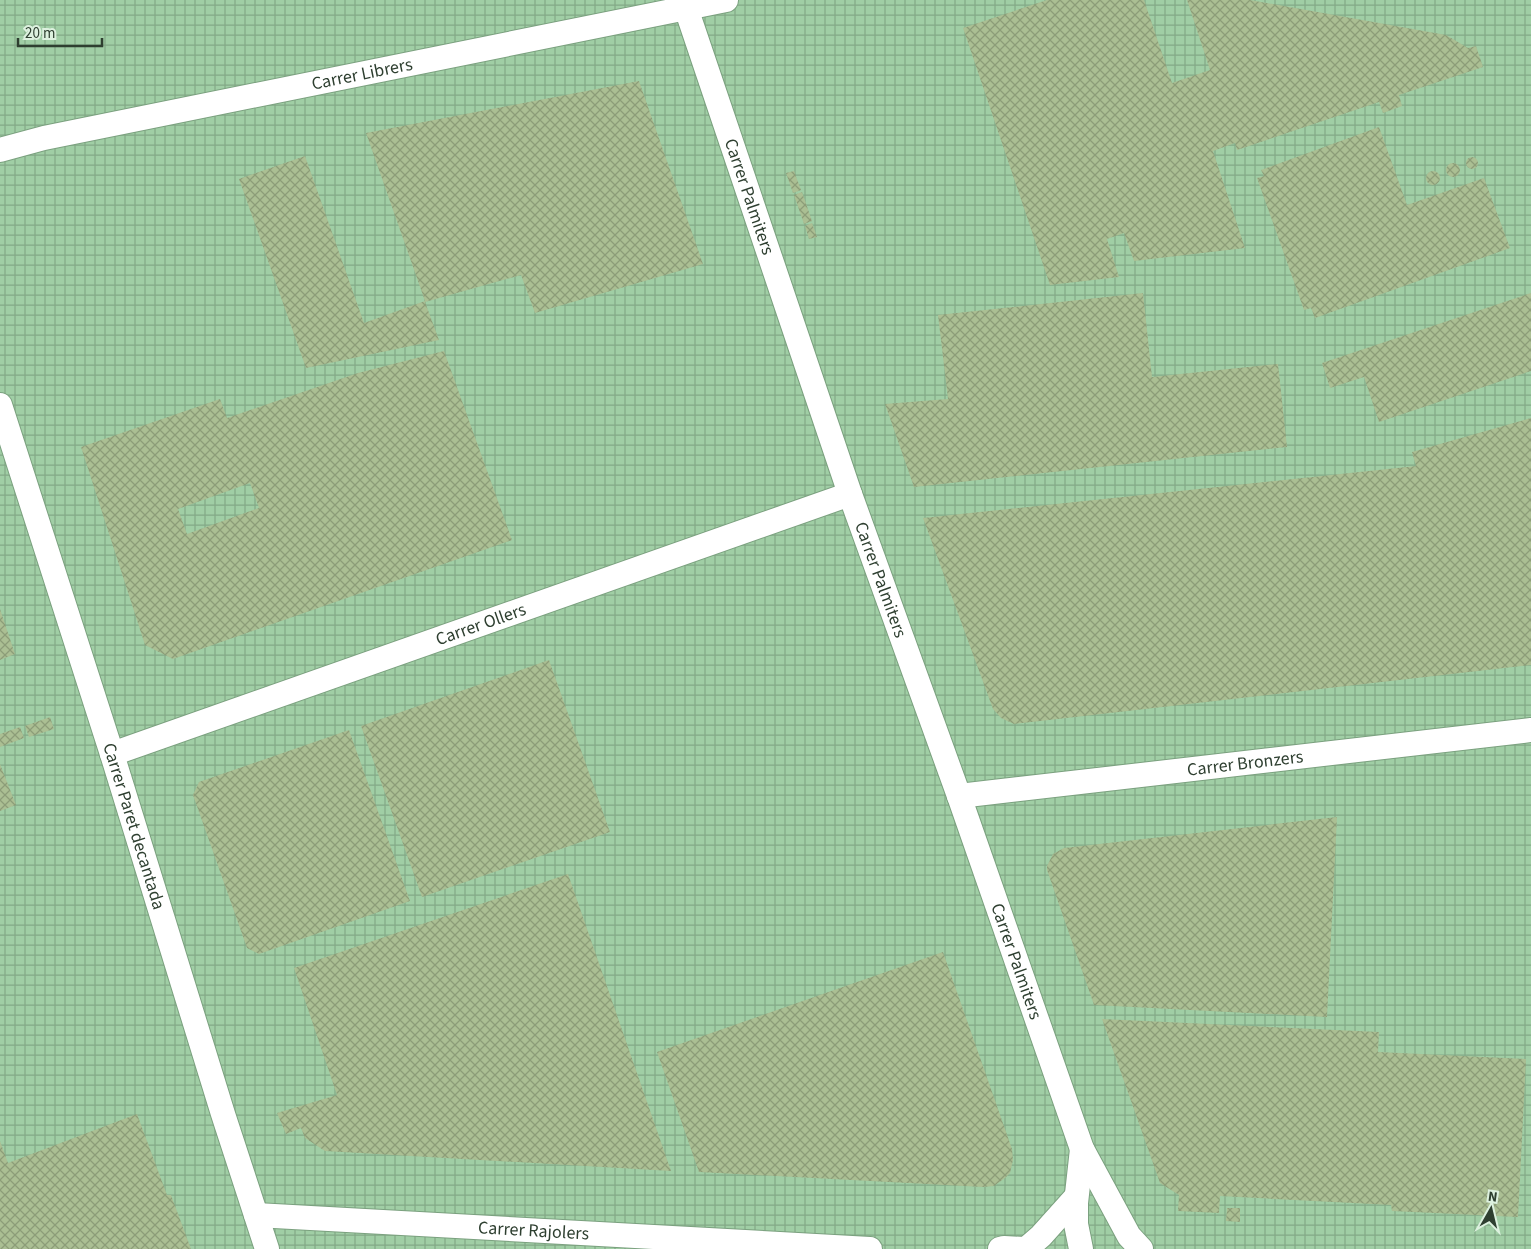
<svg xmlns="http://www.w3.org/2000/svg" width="1531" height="1249" viewBox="0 0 1531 1249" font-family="'Source Sans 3',sans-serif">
<defs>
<pattern id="industrial-grid" width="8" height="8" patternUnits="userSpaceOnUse" patternTransform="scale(1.25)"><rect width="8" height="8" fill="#a0cea5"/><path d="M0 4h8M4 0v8" fill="none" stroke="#83a987"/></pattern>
<pattern id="building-cross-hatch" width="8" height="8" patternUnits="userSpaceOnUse" patternTransform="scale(1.25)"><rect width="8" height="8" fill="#abbf93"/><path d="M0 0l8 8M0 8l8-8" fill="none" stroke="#8c9d78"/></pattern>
</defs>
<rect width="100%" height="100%" fill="#aed7b3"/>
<path fill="url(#industrial-grid)" d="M0,0H1531V1249H0Z"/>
<path fill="url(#building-cross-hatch)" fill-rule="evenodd" d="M1047,0H1144L1172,83L1210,70L1187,0H1250L1446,35L1468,48L1476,46L1483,67L1399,95L1402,106L1383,113L1379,102L1237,150L1235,143L1213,151L1245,248L1134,261L1124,233L1107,239L1119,277L1050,285L963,28Z
M639,81L703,264L535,313L521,275L425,302L439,340L306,368L239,179L305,156L364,323L425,301L366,133Z
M1379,127L1407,205L1484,178L1510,248L1315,318L1311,308L1304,310L1257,178L1264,176L1261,170Z
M1466 163a6 6 0 1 1 12 0a6 6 0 1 1-12 0Z
M1446 170a7 7 0 1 1 14 0a7 7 0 1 1-14 0Z
M794,171L801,190L793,193L786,173Z
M1426 178a7 7 0 1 1 14 0a7 7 0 1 1-14 0Z
M802,192L812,221L804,224L794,195Z
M812,223L817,237L809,239L805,226Z
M1143,293L1152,377L1278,364L1287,447L914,487L885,404L948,399L938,315Z
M1531,293V371L1379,422L1364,377L1330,388L1322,363Z
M444,351L512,540L173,659L145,645L81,447L220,399L227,418L358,373ZM250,483L259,508L187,534L178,509Z
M1531,418V665L1014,724L1001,718L993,709L923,518L1416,466L1412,452Z
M0,609L15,654L0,660Z
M549,660L610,832L422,897L361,726Z
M50,717L54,729L29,737L25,726Z
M20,727L24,738L0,747V734Z
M349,730L410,901L259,954L247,948L193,795L199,782Z
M0,764L16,805L0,811Z
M1337,817L1327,1017L1094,1005L1047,870V866L1053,854L1064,848Z
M568,874L671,1171L325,1151L305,1138L301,1128L286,1134L277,1113L337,1095L294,968Z
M943,952L1012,1149L1013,1160L1010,1173L1005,1178L994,1186L983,1187L699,1172L657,1052Z
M1102,1019L1379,1032L1378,1052L1526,1059L1518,1217L1392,1211L1391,1205L1220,1196L1219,1213L1178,1211L1179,1195L1160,1183Z
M137,1114L167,1195H171L191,1249H0V1141L8,1163Z
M1227,1208H1240V1222L1226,1221Z"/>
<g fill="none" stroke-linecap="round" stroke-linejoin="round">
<defs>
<g id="minor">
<path id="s1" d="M686,8L850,494L959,796L1082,1149L1129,1236L1141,1249"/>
<path id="s2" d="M0,150L44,138L726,0"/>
<path id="s3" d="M0,405L112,754L223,1114L267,1249"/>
<path id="s4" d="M112,754L850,494"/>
<path id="s5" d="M959,796L1531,730"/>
<path id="s6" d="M256,1215L870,1249"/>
<path d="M1000,1249L1004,1248L1024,1249"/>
<path d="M1026,1249L1041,1236L1076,1197"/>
<path d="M1081,1249L1076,1224V1203L1082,1149"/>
</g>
</defs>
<use href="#minor" stroke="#7ba17f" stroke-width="26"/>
<use href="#minor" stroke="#fff" stroke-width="24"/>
</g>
<g text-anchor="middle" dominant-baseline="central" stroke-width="4" stroke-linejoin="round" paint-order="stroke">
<g font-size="18" fill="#2e3f30" stroke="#ddf1df">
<text stroke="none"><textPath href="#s2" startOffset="370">Carrer Librers</textPath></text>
<text stroke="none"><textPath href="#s1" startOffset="199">Carrer Palmiters</textPath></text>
<text stroke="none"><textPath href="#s1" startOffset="604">Carrer Palmiters</textPath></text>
<text stroke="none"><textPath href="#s4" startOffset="391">Carrer Ollers</textPath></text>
<text stroke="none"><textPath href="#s5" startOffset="288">Carrer Bronzers</textPath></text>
<text stroke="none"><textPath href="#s3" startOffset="442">Carrer Paret decantada</textPath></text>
<text stroke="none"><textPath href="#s1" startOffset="1009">Carrer Palmiters</textPath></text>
<text stroke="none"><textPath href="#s6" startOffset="278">Carrer Rajolers</textPath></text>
</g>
</g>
<g transform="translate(1491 1209) rotate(8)" stroke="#ddf1df" stroke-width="4" paint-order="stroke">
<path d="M0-4L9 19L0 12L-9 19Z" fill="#2e3f30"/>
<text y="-8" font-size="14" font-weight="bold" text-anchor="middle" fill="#2e3f30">N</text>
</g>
<path d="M18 38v8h84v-8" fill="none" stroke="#2e3f30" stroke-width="2.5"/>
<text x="25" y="38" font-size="15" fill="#2e3f30" stroke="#ddf1df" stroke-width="4" paint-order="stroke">20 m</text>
</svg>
